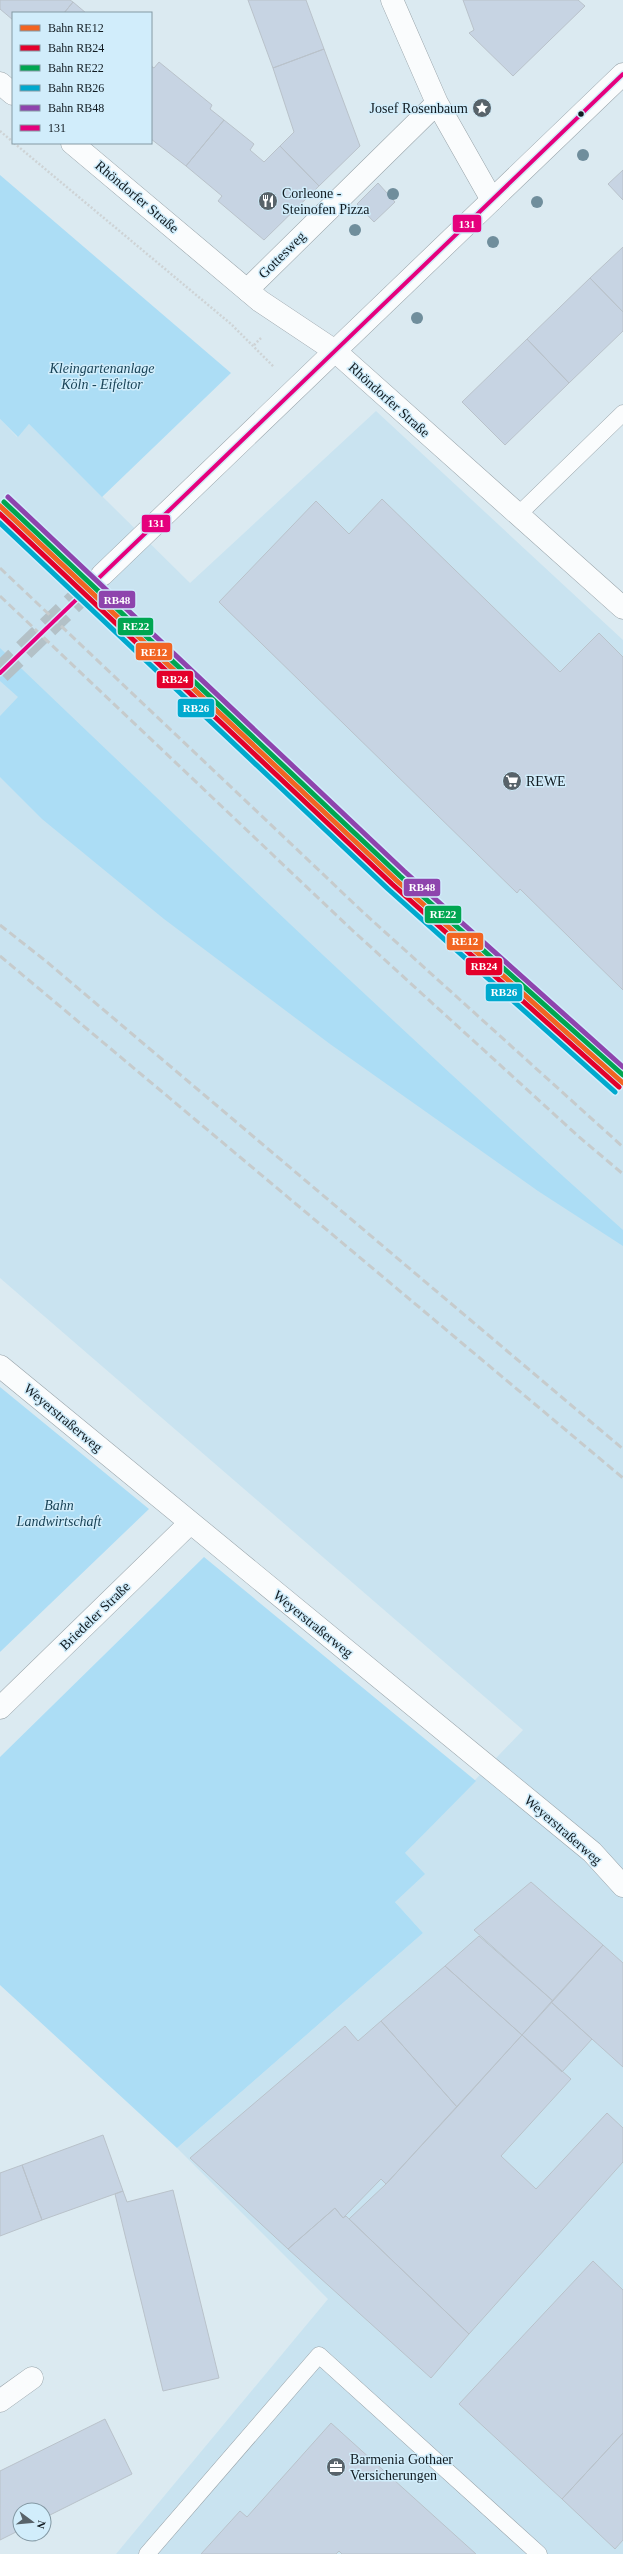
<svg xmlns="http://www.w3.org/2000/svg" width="623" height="2554" viewBox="0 0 623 2554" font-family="Georgia,serif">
<rect width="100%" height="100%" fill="#dbeaf1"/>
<path fill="#c9e3f0" d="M376,411L623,640V2554H116L328,2299L177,2148L423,1933L395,1902L405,1853L523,1730L0,1278V419L17,437L29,424L190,583Z"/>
<path fill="#acddf5" d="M0,175L231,373L102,497L29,424L18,437L0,419Z
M0,648C205,844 411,1041 623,1230V1246L538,1191L330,1044L164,919L42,819L0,777V716L18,697L0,681Z
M0,1387L149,1509L0,1652Z
M204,1557L476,1781L405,1853L425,1874L395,1902L423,1933L177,2148L0,1985V1757Z"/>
<path fill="#c7d4e3" stroke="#b9c2ca" d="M0,0H70L73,2L64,13H13V20L0,9Z
M248,0H306L324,49L273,68Z
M463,0H578L585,6L513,76L469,33L474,30Z
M73,2L86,13H64Z
M324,49L360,146L319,186L280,146L294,132L273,68Z
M159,62L212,105L210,109L224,120L186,166L151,139V66L154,68Z
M224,120L254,144L250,150L264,162L280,146L319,186L264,240L218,201L222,196L186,166Z
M623,170V200L608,184Z
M378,183L395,202L374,222L357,204Z
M623,247V312L590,278Z
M590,278L623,312V331L569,383L527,339Z
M527,339L569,383L505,445L462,402Z
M382,499L560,672L599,633L623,657V990L520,889L517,893L219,602L316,501L349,534Z
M531,1882L603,1945L553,2001L474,1930Z
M479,1936L553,2001L522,2035L445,1966Z
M603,1945L623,1963V2067L551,2002Z
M445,1966L522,2035L457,2107L381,2021Z
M551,2002L592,2039L562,2072L522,2035Z
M381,2021L457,2107L386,2184L381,2179L343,2218L335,2208L288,2249L190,2158L345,2026L358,2041Z
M522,2035L571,2079L501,2156L536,2189L607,2113L623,2128V2162L469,2334L349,2219L386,2184Z
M103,2135L123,2191L42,2220L22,2165Z
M22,2165L42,2220L0,2236V2173Z
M173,2190L219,2378L163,2391L115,2194L123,2191L127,2202Z
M335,2208L343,2218L346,2216L469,2334L431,2378L288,2249Z
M593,2261L623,2290V2433L562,2499L459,2404Z
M105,2419L132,2474L44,2518V2510H20V2530L0,2540V2471Z
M331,2423L476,2554H342L339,2551L336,2554H201L240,2511L247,2517Z
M623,2433V2540L615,2549L562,2499Z"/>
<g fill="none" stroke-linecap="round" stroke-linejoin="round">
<path stroke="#b3c1c7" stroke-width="22" stroke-dasharray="22 11" stroke-linecap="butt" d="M0,673L102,575"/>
<defs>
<path id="service" d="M519,514L623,413
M147,2554L319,2355L539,2554"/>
<path id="minor" d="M392,0L437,103L492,200
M247,290L437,103
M335,351L623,608
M0,1366L592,1852L623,1886
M0,1708L190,1523
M0,2401L32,2378"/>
<path id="tertiary" d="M0,83L13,94
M72,143L260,301L335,351
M102,575L623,74"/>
</defs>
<use href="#service" stroke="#97a2a8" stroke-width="17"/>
<use href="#minor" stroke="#97a2a8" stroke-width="23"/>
<use href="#tertiary" stroke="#97a2a8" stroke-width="23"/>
<path stroke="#ced3d5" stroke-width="2.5" stroke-dasharray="2 2" stroke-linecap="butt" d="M0,131L13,142
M14,143L231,324L274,367
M254,345L261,338"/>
<use href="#service" stroke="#fafcfd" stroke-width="16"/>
<use href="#minor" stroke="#fafcfd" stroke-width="22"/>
<use href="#tertiary" stroke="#fafcfd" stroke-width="22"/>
<path stroke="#c6cbcc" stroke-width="3" stroke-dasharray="8 4" stroke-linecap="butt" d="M0,568L365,914L623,1147
M0,596L351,929L578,1136L623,1174
M0,925L47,962L623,1449
M0,956L623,1478"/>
<defs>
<path id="bus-1" d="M0,673L623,74"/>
</defs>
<use href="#bus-1" stroke="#d1edfb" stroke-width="7"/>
<use href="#bus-1" stroke="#e5007d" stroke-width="4"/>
<defs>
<path id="rail-1" d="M0,506L396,880L623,1083"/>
<path id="rail-2" d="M0,514L392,884L619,1087"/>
<path id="rail-3" d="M4,502L400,876L623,1075"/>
<path id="rail-4" d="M0,523L388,889L615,1092"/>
<path id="rail-5" d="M8,497L404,871L623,1067"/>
</defs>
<use href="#rail-1" stroke="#d1edfb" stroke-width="8"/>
<use href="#rail-2" stroke="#d1edfb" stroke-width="8"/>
<use href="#rail-3" stroke="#d1edfb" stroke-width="8"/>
<use href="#rail-4" stroke="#d1edfb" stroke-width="8"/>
<use href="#rail-5" stroke="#d1edfb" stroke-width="8"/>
<use href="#rail-1" stroke="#f26522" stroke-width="5"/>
<use href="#rail-2" stroke="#e4002b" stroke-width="5"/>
<use href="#rail-3" stroke="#00a651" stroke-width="5"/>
<use href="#rail-4" stroke="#00a9ce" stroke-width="5"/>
<use href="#rail-5" stroke="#8e44ad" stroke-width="5"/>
</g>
<g fill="#708e9c">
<circle cx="583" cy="155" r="6"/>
<circle cx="393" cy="194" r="6"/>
<circle cx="537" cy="202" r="6"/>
<circle cx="355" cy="230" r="6"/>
<circle cx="493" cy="242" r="6"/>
<circle cx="417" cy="318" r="6"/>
</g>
<defs>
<symbol id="sight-disc" viewBox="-11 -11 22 22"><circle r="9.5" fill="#58636a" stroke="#d1edfb"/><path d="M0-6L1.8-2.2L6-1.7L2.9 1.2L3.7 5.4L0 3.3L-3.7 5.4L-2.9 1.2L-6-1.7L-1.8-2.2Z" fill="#fff"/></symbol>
<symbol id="restaurant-disc" viewBox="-11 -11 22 22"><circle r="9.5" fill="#58636a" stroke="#d1edfb"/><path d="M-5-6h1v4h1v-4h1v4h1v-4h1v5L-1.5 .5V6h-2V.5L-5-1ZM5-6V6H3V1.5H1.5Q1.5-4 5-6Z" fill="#fff"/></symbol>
<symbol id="supermarket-disc" viewBox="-11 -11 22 22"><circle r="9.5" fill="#58636a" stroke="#d1edfb"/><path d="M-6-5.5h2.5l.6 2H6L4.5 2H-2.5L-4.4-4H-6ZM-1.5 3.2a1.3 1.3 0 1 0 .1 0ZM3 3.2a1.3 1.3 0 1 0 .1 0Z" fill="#fff"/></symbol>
<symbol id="office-disc" viewBox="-11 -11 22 22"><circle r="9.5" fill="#58636a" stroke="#d1edfb"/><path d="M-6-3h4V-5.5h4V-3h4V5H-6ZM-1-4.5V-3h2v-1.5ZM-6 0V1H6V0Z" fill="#fff"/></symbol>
</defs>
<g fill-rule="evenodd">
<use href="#sight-disc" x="471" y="97" width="22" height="22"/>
<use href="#restaurant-disc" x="257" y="190" width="22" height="22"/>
<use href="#supermarket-disc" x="501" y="770" width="22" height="22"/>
<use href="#office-disc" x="325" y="2456" width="22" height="22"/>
</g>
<circle fill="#111b21" stroke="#d1edfb" stroke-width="1.5" cx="581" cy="114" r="3.5"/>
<g text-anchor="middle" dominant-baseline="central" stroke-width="3" stroke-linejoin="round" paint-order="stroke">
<g font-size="14" fill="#111b21" stroke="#d1edfb" text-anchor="start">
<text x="468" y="108" text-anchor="end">Josef Rosenbaum</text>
<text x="282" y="193">Corleone -<tspan x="282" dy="16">Steinofen Pizza</tspan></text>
<text x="526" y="781">REWE</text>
<text x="350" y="2459">Barmenia Gothaer<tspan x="350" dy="16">Versicherungen</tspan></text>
</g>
<g font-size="14" fill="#111b21" stroke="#d1edfb">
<text transform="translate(137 197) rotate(40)">Rhöndorfer Straße</text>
<text transform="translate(282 255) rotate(-45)">Gottesweg</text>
<text transform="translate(389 400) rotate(42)">Rhöndorfer Straße</text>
<text transform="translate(63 1418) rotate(40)">Weyerstraßerweg</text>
<text transform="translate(95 1616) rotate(-44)">Briedeler Straße</text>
<text transform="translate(313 1624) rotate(39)">Weyerstraßerweg</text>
<text transform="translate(563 1830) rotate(41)">Weyerstraßerweg</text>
</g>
<g font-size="14" font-style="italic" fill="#194357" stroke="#d1edfb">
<text x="102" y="368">Kleingartenanlage<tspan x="102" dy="16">Köln - Eifeltor</tspan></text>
<text x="59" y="1505">Bahn<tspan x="59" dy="16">Landwirtschaft</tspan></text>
</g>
</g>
<g stroke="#d1edfb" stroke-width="1.5">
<rect x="452" y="214" width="30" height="19" rx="4" fill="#e5007d"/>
<rect x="141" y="514" width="30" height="19" rx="4" fill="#e5007d"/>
<rect x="98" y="590" width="38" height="19" rx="4" fill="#8e44ad"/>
<rect x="117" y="617" width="37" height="19" rx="4" fill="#00a651"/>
<rect x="135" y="642" width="38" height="19" rx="4" fill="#f26522"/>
<rect x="156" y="670" width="38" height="19" rx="4" fill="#e4002b"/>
<rect x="177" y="698" width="38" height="20" rx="4" fill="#00a9ce"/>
<rect x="403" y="878" width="38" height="19" rx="4" fill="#8e44ad"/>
<rect x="424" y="905" width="38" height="19" rx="4" fill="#00a651"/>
<rect x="446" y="932" width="38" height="19" rx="4" fill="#f26522"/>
<rect x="465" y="957" width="38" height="19" rx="4" fill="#e4002b"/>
<rect x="485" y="983" width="38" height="19" rx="4" fill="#00a9ce"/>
</g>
<g font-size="11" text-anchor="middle" font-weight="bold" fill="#fff">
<text x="467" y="228">131</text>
<text x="156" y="527">131</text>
<text x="117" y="604">RB48</text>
<text x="136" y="630">RE22</text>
<text x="154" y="656">RE12</text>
<text x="175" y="683">RB24</text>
<text x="196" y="712">RB26</text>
<text x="422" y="891">RB48</text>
<text x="443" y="918">RE22</text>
<text x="465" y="945">RE12</text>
<text x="484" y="970">RB24</text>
<text x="504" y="996">RB26</text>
</g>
<rect x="12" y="12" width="140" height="132" fill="#d1edfb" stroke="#8499a4"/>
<rect x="20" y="25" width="20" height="6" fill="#f26522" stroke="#8499a4"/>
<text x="48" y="32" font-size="12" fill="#111b21">Bahn RE12</text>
<rect x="20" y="45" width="20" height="6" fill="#e4002b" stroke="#8499a4"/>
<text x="48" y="52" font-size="12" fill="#111b21">Bahn RB24</text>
<rect x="20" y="65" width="20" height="6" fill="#00a651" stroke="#8499a4"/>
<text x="48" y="72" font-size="12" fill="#111b21">Bahn RE22</text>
<rect x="20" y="85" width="20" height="6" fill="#00a9ce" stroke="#8499a4"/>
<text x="48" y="92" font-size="12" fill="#111b21">Bahn RB26</text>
<rect x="20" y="105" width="20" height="6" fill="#8e44ad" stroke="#8499a4"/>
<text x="48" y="112" font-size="12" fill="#111b21">Bahn RB48</text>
<rect x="20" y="125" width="20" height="6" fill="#e5007d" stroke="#8499a4"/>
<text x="48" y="132" font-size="12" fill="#111b21">131</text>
<g transform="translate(32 2522) rotate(106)"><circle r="19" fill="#d1edfb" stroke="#8499a4"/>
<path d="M0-3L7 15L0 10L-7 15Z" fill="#58636a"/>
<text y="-6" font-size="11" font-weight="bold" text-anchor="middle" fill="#111b21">N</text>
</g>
</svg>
